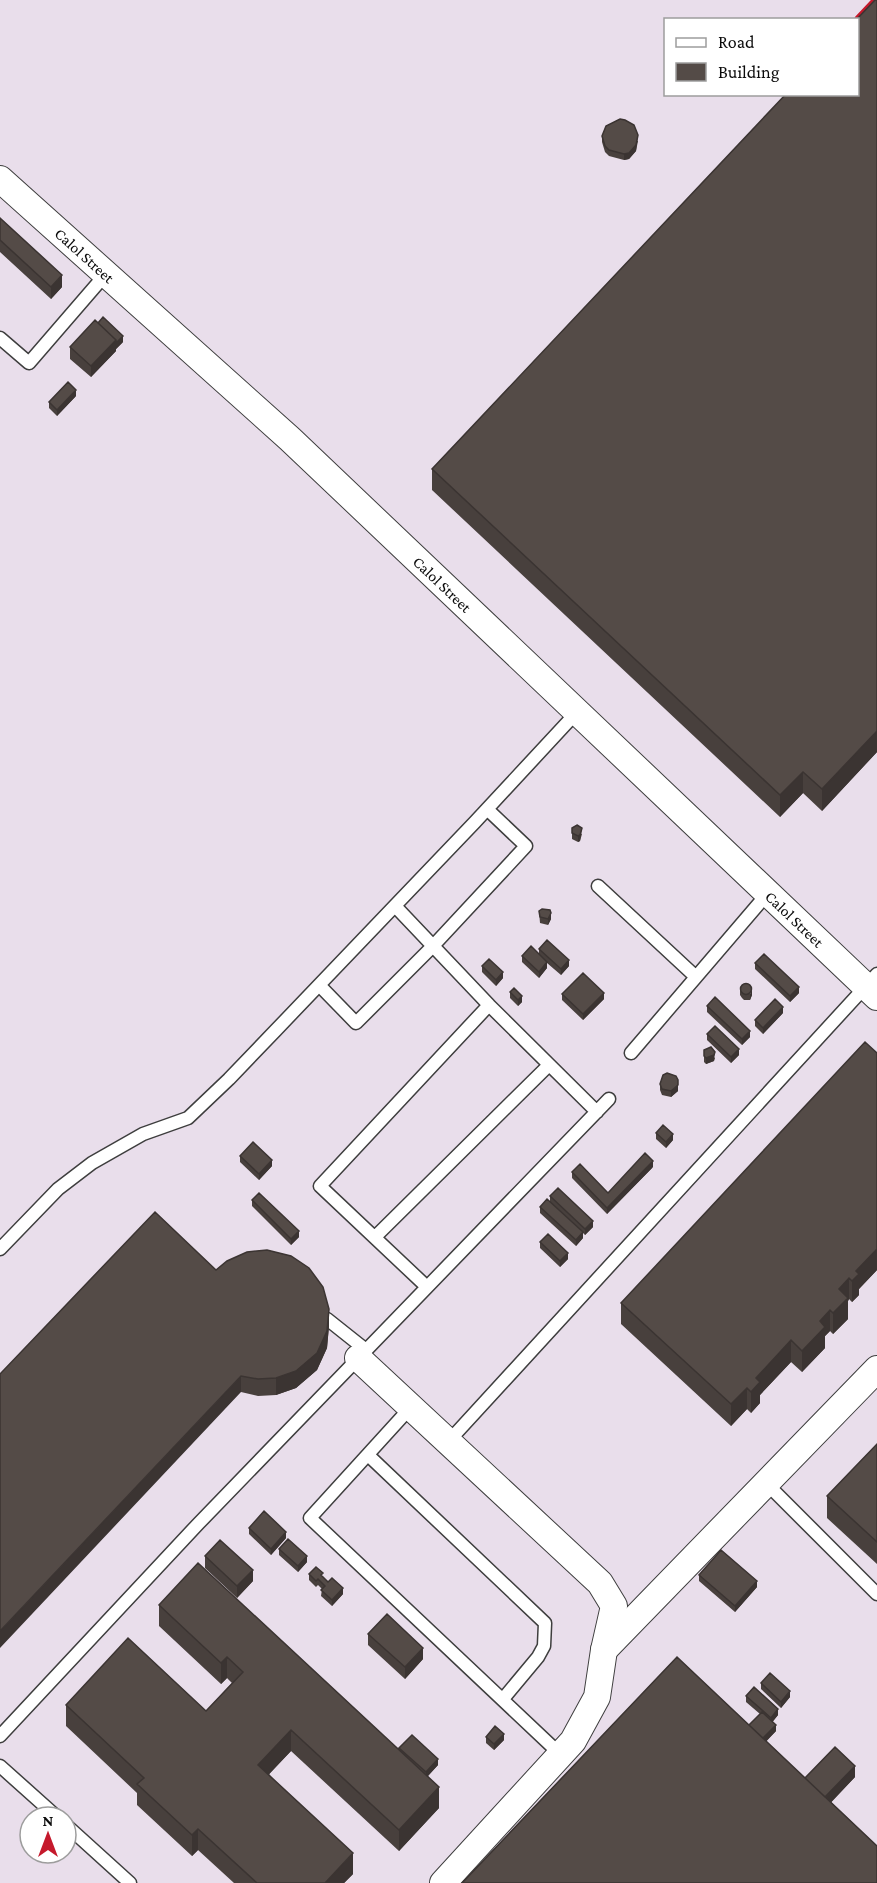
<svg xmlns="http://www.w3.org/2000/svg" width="877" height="1883" viewBox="0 0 877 1883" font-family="'Crimson Pro',serif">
<rect width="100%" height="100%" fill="#fff9e9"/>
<path fill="#e9deeb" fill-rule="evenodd" d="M0,0H877V1883H0ZM666,20H858V94H666ZM30,1817H66V1853H30Z"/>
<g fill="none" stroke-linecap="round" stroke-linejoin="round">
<defs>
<path id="service" d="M0,338L29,363L105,275
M598,886L696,977
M395,906L489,1005
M319,985L356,1023L433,946L526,846L487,809
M631,1053L768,893
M375,1237L549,1065
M0,1249L58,1189L92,1163L143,1134L188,1118L229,1079L276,1030L475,822L577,712
M427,1287L320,1186L489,1005L597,1112
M327,1319L366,1350
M411,1407L310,1518L561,1755
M448,1442L877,974
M368,1455L545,1623L544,1646L538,1657L503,1699
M766,1483L877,1594
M0,1736L199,1523L609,1099
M0,1766L57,1817
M66,1825L130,1883"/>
<g id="minor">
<path id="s1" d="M0,179L290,439L877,997"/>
<path d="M358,1358L600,1583L614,1606L604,1650L597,1697L573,1741L443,1883"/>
<path d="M604,1650L877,1369"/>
</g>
</defs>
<use href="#service" stroke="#3e3e3e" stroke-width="15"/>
<use href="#minor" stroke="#3e3e3e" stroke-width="28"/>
<use href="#service" stroke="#fff" stroke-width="12"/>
<use href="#minor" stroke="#fff" stroke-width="26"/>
<path stroke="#c5192c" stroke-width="4.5" d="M857,18L874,0"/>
</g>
<path fill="#48403d" d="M877,0V752L822,811L803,793L780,817L432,490V469Z
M602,136L638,141L636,151L629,159L624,160L609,156L605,152L602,142Z
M0,219L62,287L51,299L0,252Z
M123,342L116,349V351L91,377L70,359V347Z
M76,396L57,416L49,408V402Z
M572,828L582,834L580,841L578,842L572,839Z
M539,911L551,919L548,925L540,923Z
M539,949L569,966L561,975L547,963V968L539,978L522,962V956L539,954Z
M755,963L799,993L790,1002L755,969Z
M482,966L503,978L496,986L482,972Z
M740,989L752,995L750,1000H744L742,998L740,995Z
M510,992L522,1002L518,1006L510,998Z
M562,994L604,999L583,1020L562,1000Z
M707,1006L750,1037L742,1045L707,1012Z
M783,1013L763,1034L755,1026V1020Z
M707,1034L739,1055L731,1063L707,1040Z
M704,1050L715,1058L714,1061L706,1064L704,1062Z
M877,1053V1270L859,1289V1295L852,1302L849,1299L848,1301V1319L833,1334L830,1331L825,1336V1348L802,1372L791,1362L760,1395V1403L751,1413L747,1409L731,1426L621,1324V1303Z
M660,1084L678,1091L671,1097L662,1095L660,1090Z
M656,1133L673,1140L666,1148L656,1139Z
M240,1156L272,1166L259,1180L240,1162Z
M653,1167L607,1214L572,1178V1172L608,1193Z
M550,1196L593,1227L585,1235L583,1233V1238L576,1246L540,1213V1207L550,1201Z
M252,1200L299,1237L291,1245L252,1206Z
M540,1242L568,1259L560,1267L540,1248Z
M216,1270L329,1326L327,1348L317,1370L296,1388L276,1395L258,1396L241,1392Z
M877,1444V1564L827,1518V1496Z
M249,1528L286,1538L271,1555L249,1534Z
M279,1549L307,1562L298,1572L279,1555Z
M205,1556L253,1581L237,1598L205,1568Z
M309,1574L323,1577L343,1594L332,1606L321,1596L322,1589L318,1585L316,1587L309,1580Z
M699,1575L757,1587L735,1612L699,1581Z
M159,1605L399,1750V1748L438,1765L428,1776L439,1808L399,1851L291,1751L269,1774L353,1874L344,1883H234L198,1850L192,1856L137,1805V1793L66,1726V1705L206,1711L232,1683L227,1678L221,1684L159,1626Z
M368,1634L423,1659L405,1679L368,1645Z
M677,1657L749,1725L760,1714L746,1702V1696L754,1687L778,1709V1715L772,1722L776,1725V1731L766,1741L805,1778L835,1747L855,1766V1777L831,1802L877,1846V1883H462Z
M761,1683L790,1697L781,1708L761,1689Z
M486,1737L504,1740L494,1750L486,1743Z"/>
<path fill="#3b3432" d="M638,135L636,151L629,159L624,160V154Z
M62,275V287L51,299V287Z
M123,336V342L116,349V351L91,377V366L116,340Z
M76,390V396L57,416V410Z
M877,731V752L822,811V789Z
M803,772V793L780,817V795Z
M582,828L580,841L578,842V836Z
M551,913V919L548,925V919Z
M569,960V966L561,975V969Z
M547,962V968L539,978V972Z
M503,972V978L496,986V980Z
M799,987V993L790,1002V996Z
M752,989V995L750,1000V994Z
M604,993V999L583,1020V1014Z
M522,996V1002L518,1006V1000Z
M783,1007V1013L763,1034V1028Z
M750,1031V1037L742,1045V1039Z
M739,1049V1055L731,1063V1057Z
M715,1052L714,1061L706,1064V1058Z
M678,1085V1091L671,1097V1091Z
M673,1134V1140L666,1148V1142Z
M272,1160V1166L259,1180V1174Z
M653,1161V1167L607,1214V1208Z
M593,1221V1227L585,1235V1229Z
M299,1231V1237L291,1245V1239Z
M583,1232V1238L576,1246V1240Z
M877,1249V1270L859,1289V1295L852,1302V1281L856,1271Z
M568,1253V1259L560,1267V1261Z
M849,1278V1299L848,1301V1319L833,1334V1313L839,1289Z
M329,1309V1326L327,1348L317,1370L296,1388L276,1395V1378Z
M830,1310V1331L825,1336V1348L802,1372V1351L820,1321Z
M791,1340V1362L760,1395V1403L751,1413V1392L756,1378Z
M241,1376V1392L0,1648V1631Z
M747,1388V1409L731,1426V1404Z
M286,1532V1538L271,1555V1549Z
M307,1556V1562L298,1572V1566Z
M253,1570V1581L237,1598V1586Z
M757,1581V1587L735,1612V1606Z
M343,1588V1594L332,1606V1600Z
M423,1648V1659L405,1679V1667Z
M227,1657V1678L221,1684V1663Z
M790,1691V1697L781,1708V1702Z
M778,1709V1715L771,1724V1718Z
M776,1725V1731L760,1748V1742Z
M291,1730V1751L258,1786V1765Z
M504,1734V1740L494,1750V1744Z
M438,1759V1765L426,1778V1772Z
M855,1766V1777L824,1810V1799Z
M439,1787V1808L399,1851V1830Z
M198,1829V1850L192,1856V1835Z
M353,1853V1874L344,1883H325Z"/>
<path fill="#544b47" stroke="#3b3432" stroke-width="1.5" d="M875,0H877V731L822,789L803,772L780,795L432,469L786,94H858V20H856Z
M620,119L625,120L634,125L638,135L636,145L629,153L624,154L609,150L605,146L602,136L606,126Z
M0,218L62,275L51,287L0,240Z
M103,317L123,336L116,343V340L98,323Z
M95,320L116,340L91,366L70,347Z
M68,382L76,390L57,410L49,402Z
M577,825L582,828L580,835L578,836L572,833V828Z
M542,909L550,910L551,913L548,919L540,917L539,911Z
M547,940L569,960L561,969L539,949Z
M531,946L547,962L539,972L522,956Z
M764,954L799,987L790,996L755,963Z
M489,959L503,972L496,980L482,966Z
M583,973L604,993L583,1014L562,994Z
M740.5 989a5.5 5.5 0 1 1 11 0a5.5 5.5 0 1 1-11 0Z
M514,988L522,996L518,1000L510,992Z
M715,997L750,1031L742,1039L707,1006Z
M775,999L783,1007L763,1028L755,1020Z
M715,1026L739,1049L731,1057L707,1034Z
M865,1042L877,1053V1249L856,1271L859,1274L852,1281L849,1278L839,1289L848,1298L833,1313L830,1310L820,1321L825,1327L802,1351L791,1340L756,1378L760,1382L751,1392L747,1388L731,1404L621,1303Z
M711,1047L715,1052L714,1055L706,1058L704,1056V1050Z
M667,1073L676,1076L678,1080V1085L671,1091L662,1089L660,1084L663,1075Z
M663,1125L673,1134L666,1142L656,1133Z
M253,1142L272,1160L259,1174L240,1156Z
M645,1153L653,1161L607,1208L572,1172L580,1164L608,1193Z
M558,1188L593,1221L585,1229L550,1196Z
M259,1193L299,1231L291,1239L252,1200Z
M547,1199L583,1232L576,1240L540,1207Z
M155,1212L216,1270L227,1261L247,1252L267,1250L291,1256L309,1268L323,1287L329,1309L327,1331L317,1353L296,1371L276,1378L258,1379L241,1376L0,1631V1374Z
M548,1234L568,1253L560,1261L540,1242Z
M877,1444V1542L827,1496Z
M264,1511L286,1532L271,1549L249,1528Z
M288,1539L307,1556L298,1566L279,1549Z
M220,1540L253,1570L237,1586L205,1556Z
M721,1550L757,1581L735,1606L699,1575Z
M198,1563L439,1787L399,1830L291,1730L258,1765L353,1853L325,1883H257L198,1829L192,1835L137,1784L144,1778L66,1705L128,1638L206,1711L243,1672L227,1657L221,1663L159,1605Z
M316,1567L323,1573L321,1575L328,1582L332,1578L343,1588L332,1600L321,1590L325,1586L318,1579L316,1581L309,1574Z
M387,1614L423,1648L405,1667L368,1634Z
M677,1657L877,1846V1883H462Z
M770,1673L790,1691L781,1702L761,1683Z
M754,1687L778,1709L771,1718L746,1696Z
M762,1712L776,1725L763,1738L749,1725Z
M495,1726L504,1734L494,1744L486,1737Z
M412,1735L438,1759L426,1772L399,1748Z
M835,1747L855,1766L825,1797L805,1778Z"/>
<g text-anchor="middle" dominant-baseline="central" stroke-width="6" stroke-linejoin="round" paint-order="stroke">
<g font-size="16" fill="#0b0b0b" stroke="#fff">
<text stroke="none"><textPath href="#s1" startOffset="114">Calol Street</textPath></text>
<text stroke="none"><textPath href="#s1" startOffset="600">Calol Street</textPath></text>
<text stroke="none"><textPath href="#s1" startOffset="1086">Calol Street</textPath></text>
</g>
</g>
<rect x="664" y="18" width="195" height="78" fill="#ffffff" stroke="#9d9d9d" stroke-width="1.5"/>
<rect x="676" y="38" width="30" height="9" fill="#ffffff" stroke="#9d9d9d" stroke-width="1.5"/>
<text x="718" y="48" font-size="18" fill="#0b0b0b">Road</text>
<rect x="676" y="63" width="30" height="18" fill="#544b47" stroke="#9d9d9d" stroke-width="1.5"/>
<text x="718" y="78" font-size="18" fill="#0b0b0b">Building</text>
<g transform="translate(48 1835)"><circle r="28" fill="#ffffff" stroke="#9d9d9d" stroke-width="1.5"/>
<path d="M0-4.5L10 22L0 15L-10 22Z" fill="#c5192c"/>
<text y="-9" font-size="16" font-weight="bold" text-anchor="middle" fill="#0b0b0b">N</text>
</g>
</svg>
